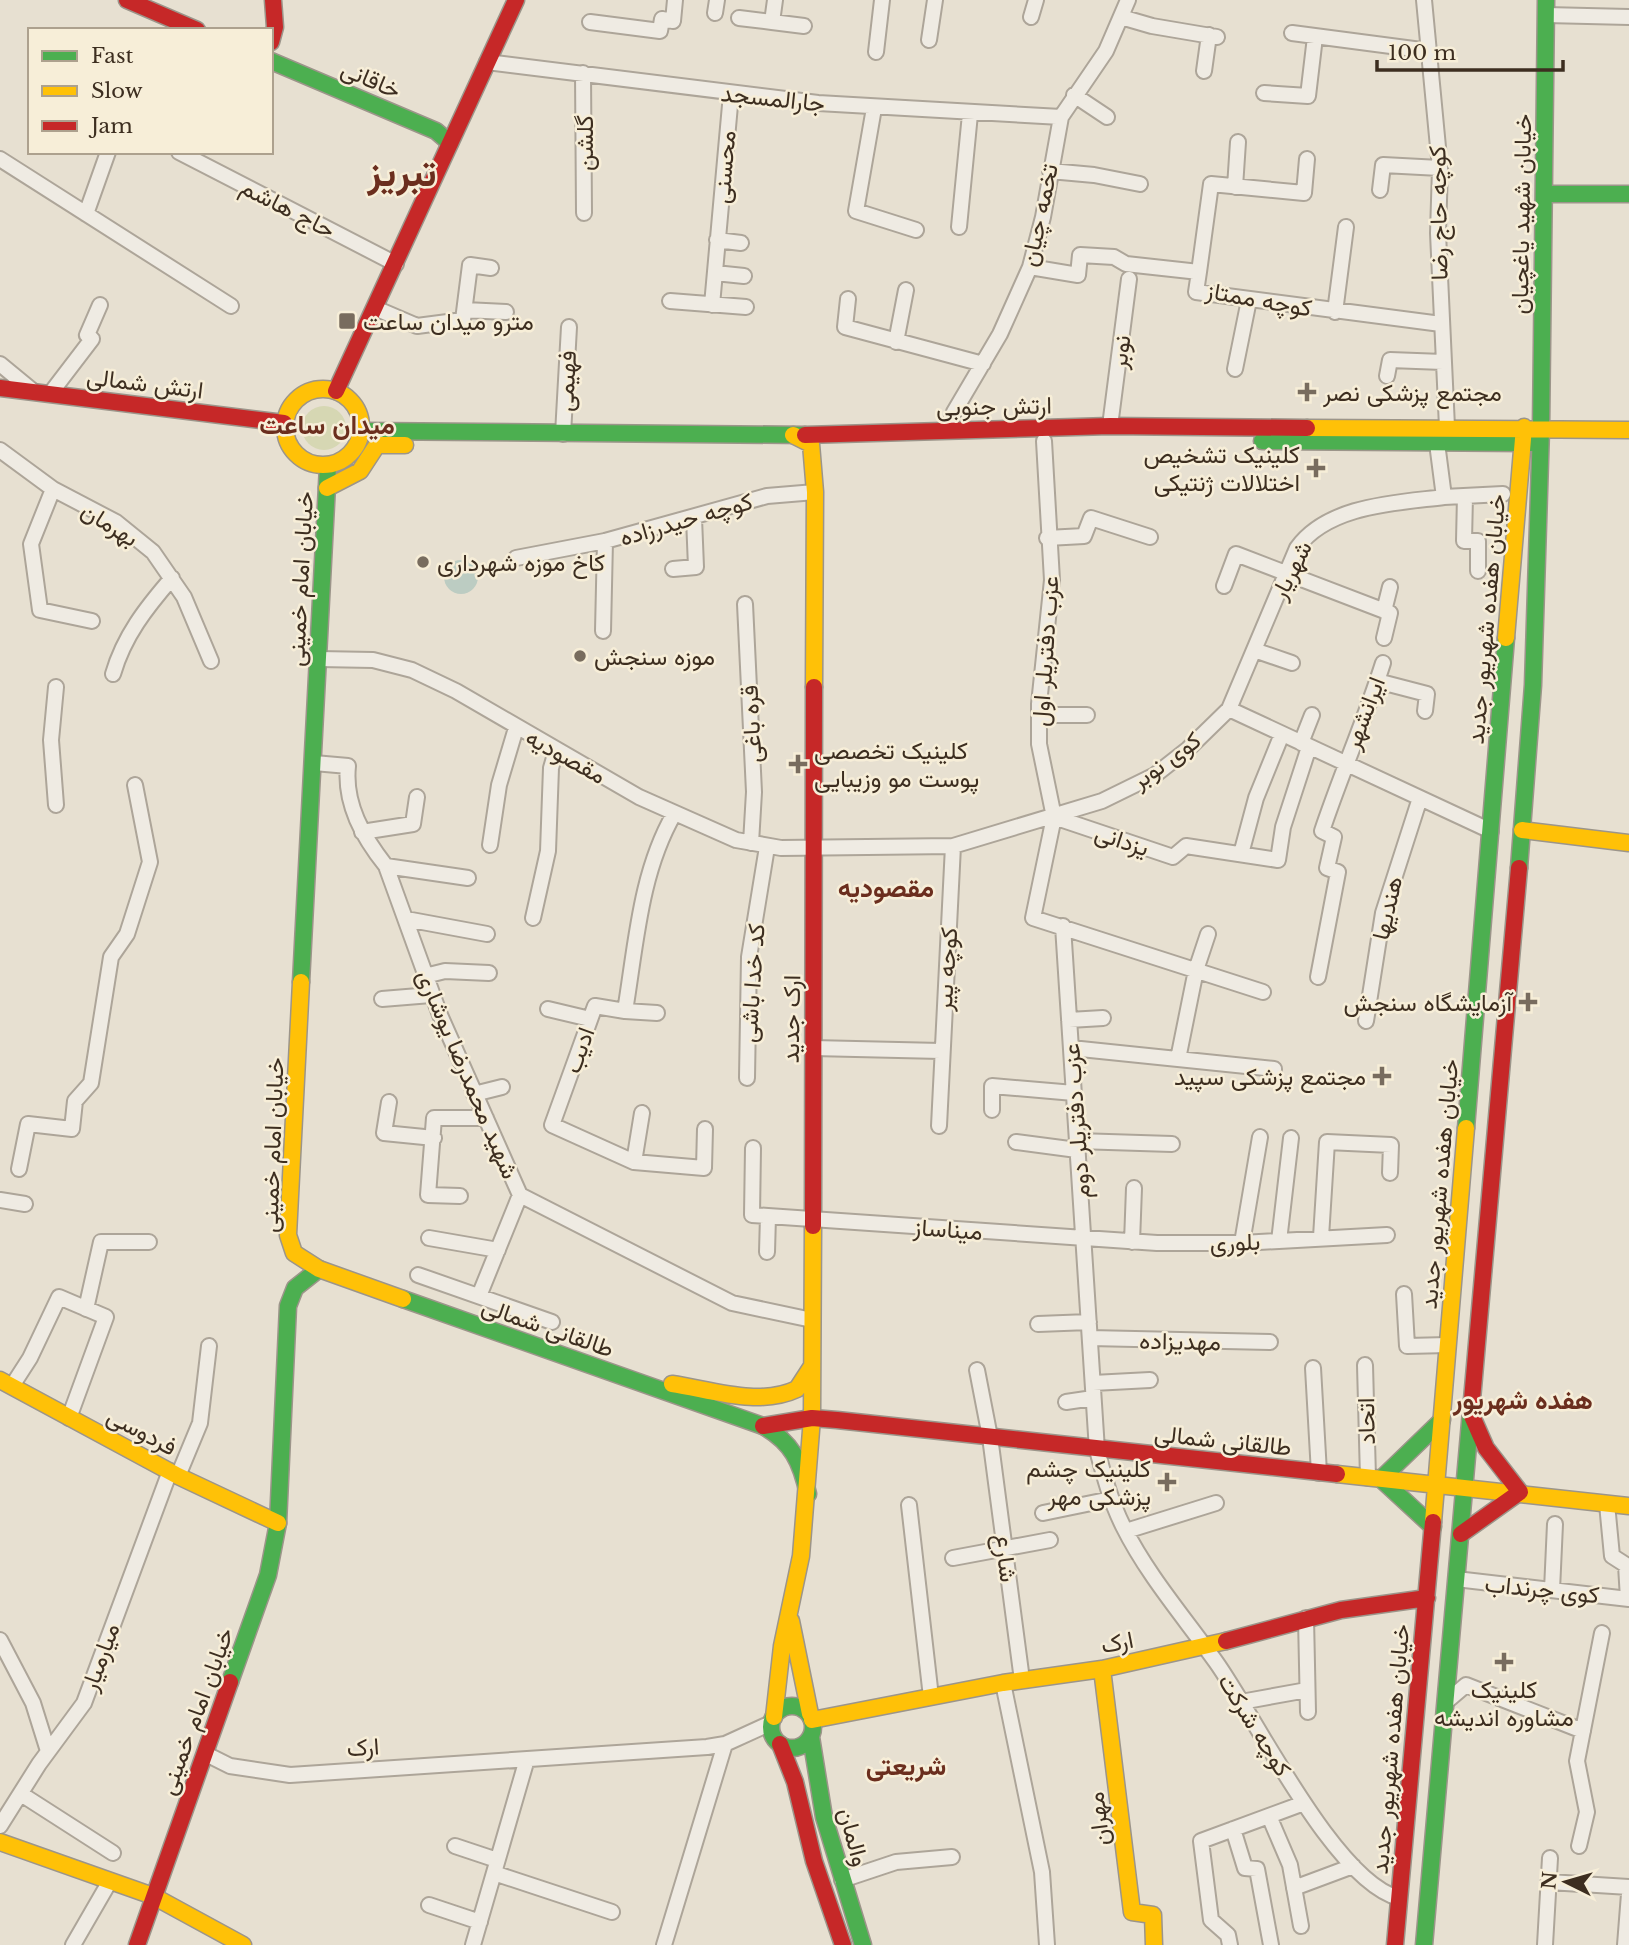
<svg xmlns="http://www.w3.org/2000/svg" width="1629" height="1945" viewBox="0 0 1629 1945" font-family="'Libre Baskerville',Vazirmatn,serif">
<rect width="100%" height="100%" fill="#e7e0d1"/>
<path fill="#d6d7b3" d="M302 428a22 22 0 1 1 44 0a22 22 0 1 1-44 0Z"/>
<path fill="#bcccc2" d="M444 577a17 17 0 1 1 34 0a17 17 0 1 1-34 0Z"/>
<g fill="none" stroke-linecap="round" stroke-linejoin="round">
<defs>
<path id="street" d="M1424,0L1440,168L1438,233L1447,427
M715,13L717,0
M1546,15L1629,17
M1031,17L1036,0
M1121,17L1152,26L1217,37
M739,18L772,22L775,0
M590,22L660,31L662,19L673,21L675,0
M772,22L804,26
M1292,33L1429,51
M929,40L935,0
M876,52L882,0
M487,62L818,103L1061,117
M1204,71L1209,35
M583,73L584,213
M1264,93L1308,96L1315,37
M1074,95L1107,117
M874,108L856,211L916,230
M179,152L396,264
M0,159L231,306
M1050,171L1094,175L1140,184
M1235,187L1238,142
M1380,190L1383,165L1440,168
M86,214L108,152
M959,227L970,114
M717,240L741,243
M1030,267L1078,275L1080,255L1114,257L1126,264L1199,272L1196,292L1441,324
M1199,272L1211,184L1304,193L1307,159
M715,273L744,276
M848,299L845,327L983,364
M670,301L746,307
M712,305L731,94
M375,308L417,326L463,320L470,265L491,268
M465,310L506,312
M1335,312L1346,227
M896,342L906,290
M0,364L34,392
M1235,369L1249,300
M1387,376L1390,360L1443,362
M50,394L92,339L87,335L100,305
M1110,426L1129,279
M948,430L954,412L1000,334L1030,267L1043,217L1061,117L1106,51L1128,0
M563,434L569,327
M1044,441L1052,580L1039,704V744L1054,817L1033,918L1263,992
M0,450L53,489L116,522L153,552L184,597L211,661
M53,489L31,544L40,610L92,621
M1465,496L1464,541H1478V571
M1444,497L1503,494
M1047,538L1084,536L1091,518L1150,537
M516,558L605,541L767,496L815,492
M673,569L696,567L694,518
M1224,586L1236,554L1390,613L1384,638
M745,604L754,792L751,843
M1384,611L1390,587
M603,631L605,541
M1254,650L1292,663
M319,659L373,660L412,670L456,691L639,797L736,840L781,848L953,846L1102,801L1155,775L1188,749L1229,709L1297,548C1328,505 1396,503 1444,497L1437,443
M113,674C124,636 146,608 172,578
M1377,681L1427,694L1425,711
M56,687L51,740L56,805
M1229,709L1491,831
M1039,715H1087
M1301,743L1312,715
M314,763L348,766C344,804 363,837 386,866L440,1015L520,1195L732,1303L812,1320
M674,814C640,873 636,945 625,1011L595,1006L552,1125L634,1162L704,1168L705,1129
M1054,817L1173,857L1186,846L1278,860L1283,827L1309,747
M362,832L413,824L417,797
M490,845L499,785L516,728
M1241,854L1256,798L1282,734
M386,866L468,878
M533,918L548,851L551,768L556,751
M406,919L487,934
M1063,926L1097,1450C1104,1476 1111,1502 1123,1526C1148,1576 1184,1617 1216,1662C1256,1718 1335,1882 1399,1898
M425,976L445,971L489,973
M1318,977L1338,872L1327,868L1334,837L1322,831C1341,774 1365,720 1383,663
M382,999L431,995
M548,1009L590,1019
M625,1011L657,1013
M1069,1020L1103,1018
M1366,1021L1383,913L1420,798
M813,1048L941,1051
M1071,1048L1274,1069
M1178,1059L1196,970L1208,934
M747,1078L749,957L767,847
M474,1094L502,1087
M389,1102L384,1133L434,1138
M992,1110V1086L1074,1093
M939,1126L953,846
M1077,1141L1172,1144
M1016,1142L1077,1150
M753,1148L752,1215L768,1216L767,1252
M634,1162L642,1113
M19,1169L28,1124L72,1129L75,1101L91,1083L111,957L127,934L150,862L135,785
M460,1196L428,1195L434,1118H486
M0,1200L25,1204
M768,1216L1157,1243H1242L1387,1235
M1321,1237L1327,1142L1391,1145L1390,1173
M429,1238L498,1250
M1279,1241L1291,1138
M1132,1242L1134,1188
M1242,1243L1260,1137
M418,1275L552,1322
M1404,1294L1407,1346L1448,1345
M479,1296L520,1195
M86,1309L101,1242H149
M1038,1324L1089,1322
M1090,1338L1270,1342
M1365,1365L1368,1478
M1313,1368L1319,1473
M977,1370L990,1437L1022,1680
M1093,1383L1150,1380
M12,1386L30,1358L59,1297L106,1317L69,1418
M1066,1402L1093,1398
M178,1476L200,1423L209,1346
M1607,1504L1612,1556L1626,1565L1628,1599
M909,1505L931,1697
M1043,1513L1111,1499
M1126,1531L1216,1503
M953,1558L1050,1540
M1456,1579L1629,1599
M1552,1590L1555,1524
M1306,1618L1308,1712
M0,1640L33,1703L48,1751
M1003,1683L1042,1872L1047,1945
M1241,1702L1307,1690
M1446,1702L1466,1685L1583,1731
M206,1754L230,1766L290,1775L707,1747L725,1744L771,1723
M21,1794L113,1853
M1269,1816L1290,1865L1301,1926
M0,1826L39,1764L84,1703L170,1471
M1233,1829L1245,1868L1257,1869L1271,1945
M455,1846L497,1860
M1579,1846L1587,1812L1577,1761L1602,1633
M494,1873L612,1912
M842,1880L896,1862L952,1857
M1549,1882L1629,1887
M1294,1888L1353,1866
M429,1905L480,1922
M73,1945L110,1881
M473,1945L527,1759
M664,1945L725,1744
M1230,1945L1228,1935L1211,1920L1201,1841L1304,1803
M1545,1945L1550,1858
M1625,1945L1629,1894"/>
<path id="fast" d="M271,61L436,131L450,143
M1545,194H1629
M1541,428L1546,0
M361,431L805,435
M1262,441L1538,443
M1519,868L1533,685L1541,428
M301,982L328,466
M1466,1128L1506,638
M403,1299L763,1426C792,1442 801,1462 808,1494
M1433,1527L1381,1479L1442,1420
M230,1682L268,1575L278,1523L288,1306L295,1288L319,1269
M771 1727a21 21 0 1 1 42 0a21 21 0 1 1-42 0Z
M811,1737L824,1817L863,1945
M1424,1945L1471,1411"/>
<path id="slow" d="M285 427a38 38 0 1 1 76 0a38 38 0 1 1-76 0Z
M1307,428L1629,430
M793,435L811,444L815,492L814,687
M327,488L360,471L377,445H405
M1506,638L1524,427
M1522,830L1629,843
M301,982L288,1235L294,1253L319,1269L403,1299
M0,1380L178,1476L278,1523
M672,1384C712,1390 759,1407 797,1389L812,1366
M1337,1474L1629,1506
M1433,1522L1466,1128
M791,1621L810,1714
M1102,1669L1132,1912L1153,1915L1154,1945
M774,1717L782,1646L801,1556L812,1418L813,1226
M812,1720L1003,1683L1102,1669L1226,1641
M0,1842L153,1896L243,1945"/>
<path id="jam" d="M127,0L197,30
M271,42L275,27L273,0
M0,388L284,423
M336,391L516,0
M805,435L1110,426L1307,428
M813,1226L814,687
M1471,1411L1519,868
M763,1426L812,1418L837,1420L1337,1474
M1461,1534L1520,1492L1486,1448L1472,1416
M1226,1641L1341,1610L1427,1598
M780,1744L795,1782L814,1861L843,1945
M137,1945L230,1682
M1395,1945L1433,1522"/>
</defs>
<use href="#street" stroke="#ada599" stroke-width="18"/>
<use href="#fast" stroke="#9c958a" stroke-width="19"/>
<use href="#slow" stroke="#9c958a" stroke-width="19"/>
<use href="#jam" stroke="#9c958a" stroke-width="19"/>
<use href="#street" stroke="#efebe3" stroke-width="14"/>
<use href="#fast" stroke="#4caf50" stroke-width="16"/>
<use href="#slow" stroke="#ffc107" stroke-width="16"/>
<use href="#jam" stroke="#c62828" stroke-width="16"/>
</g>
<g fill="#786c5e" stroke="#f7eed8" stroke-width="2.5">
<rect x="338" y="312" width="18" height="18" rx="3.5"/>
<path d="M1303.5 381.5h7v7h7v7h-7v7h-7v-7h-7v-7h7z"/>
<path d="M1312.5 457.5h7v7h7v7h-7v7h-7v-7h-7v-7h7z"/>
<circle cx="423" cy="562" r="7"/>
<circle cx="580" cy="656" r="7"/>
<path d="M794.5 753.5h7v7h7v7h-7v7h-7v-7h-7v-7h7z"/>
<path d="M1524.5 991.5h7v7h7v7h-7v7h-7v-7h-7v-7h7z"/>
<path d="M1378.5 1065.5h7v7h7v7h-7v7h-7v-7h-7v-7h7z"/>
<path d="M1163.5 1471.5h7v7h7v7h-7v7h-7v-7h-7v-7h7z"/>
<path d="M1500.5 1651.5h7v7h7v7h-7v7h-7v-7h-7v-7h7z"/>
</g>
<g text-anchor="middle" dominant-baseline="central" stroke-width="5" stroke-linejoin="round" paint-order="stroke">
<g font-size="24" fill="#3d2e20" stroke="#f7eed8">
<text transform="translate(371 79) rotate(23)">خاقانی</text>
<text transform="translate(773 98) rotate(6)">جارالمسجد</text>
<text transform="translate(584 143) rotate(-90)">گلشن</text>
<text transform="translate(724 167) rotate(-85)">محسنی</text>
<text transform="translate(288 208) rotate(27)">حاج هاشم</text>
<text transform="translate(1438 213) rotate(-91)">کوچه حاج رضا</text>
<text transform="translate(1521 214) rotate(-89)">خیابان شهید یاغچیان</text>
<text transform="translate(1039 215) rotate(-78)">تخمه چیان</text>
<text transform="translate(1259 299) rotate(10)">کوچه ممتاز</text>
<text transform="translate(1120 352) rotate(-83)">نوبر</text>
<text transform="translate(566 381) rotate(-87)">فهیمی</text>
<text transform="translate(145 383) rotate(7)">ارتش شمالی</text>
<text transform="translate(994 406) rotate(-1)">ارتش جنوبی</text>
<text transform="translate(686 519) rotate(-16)">کوچه حیدرزاده</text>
<text transform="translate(110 524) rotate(32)">بهرمان</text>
<text transform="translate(1291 570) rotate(-63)">شهریار</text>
<text transform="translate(300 579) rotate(-87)">خیابان امام خمینی</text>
<text transform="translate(1486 619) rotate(-85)">خیابان هفده شهریور جدید</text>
<text transform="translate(1045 651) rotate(-86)">عزب دفتریلر اول</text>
<text transform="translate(1364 713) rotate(-69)">ایرانشهر</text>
<text transform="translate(751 724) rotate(-93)">قره باغی</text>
<text transform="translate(566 756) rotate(29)">مقصودیه</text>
<text transform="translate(1166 760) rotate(-36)">کوی نوبر</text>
<text transform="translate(1122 840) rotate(18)">یزدانی</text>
<text transform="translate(1387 908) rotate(-77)">هندیها</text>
<text transform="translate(946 969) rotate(-86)">کوچه پیر</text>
<text transform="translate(752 983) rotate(-86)">کد خدا باشی</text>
<text transform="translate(791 1019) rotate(-89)">ارک جدید</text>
<text transform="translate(579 1050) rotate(-70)">ادیب</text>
<text transform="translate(468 1074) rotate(67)">شهید محمدرضا یوشاری</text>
<text transform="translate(1076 1121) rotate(-94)">عزب دفتریلر دوم</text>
<text transform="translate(272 1145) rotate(-88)">خیابان امام خمینی</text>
<text transform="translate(1439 1184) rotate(-85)">خیابان هفده شهریور جدید</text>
<text transform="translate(948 1229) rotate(4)">میناساز</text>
<text transform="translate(1235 1242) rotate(-2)">بلوری</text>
<text transform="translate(548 1327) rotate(19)">طالقانی شمالی</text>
<text transform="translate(1180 1341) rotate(1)">مهدیزاده</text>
<text transform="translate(1366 1421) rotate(-91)">اتحاد</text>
<text transform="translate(142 1431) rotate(28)">فردوسی</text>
<text transform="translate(1223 1440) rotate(6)">طالقانی شمالی</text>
<text transform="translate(1006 1558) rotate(83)">شارع</text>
<text transform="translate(1542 1589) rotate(6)">کوی چرنداب</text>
<text transform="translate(1117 1642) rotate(-11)">ارک</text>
<text transform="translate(100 1657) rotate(-70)">میارمیار</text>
<text transform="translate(196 1711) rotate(-70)">خیابان امام خمینی</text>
<text transform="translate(1255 1725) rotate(58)">کوچه شرکت</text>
<text transform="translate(363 1747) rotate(-4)">ارک</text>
<text transform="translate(1390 1749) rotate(-85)">خیابان هفده شهریور جدید</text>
<text transform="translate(1098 1819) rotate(-97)">مهران</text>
<text transform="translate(854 1837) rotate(75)">والمان</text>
</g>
<g font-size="24" fill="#3d2e20" stroke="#f7eed8" text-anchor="start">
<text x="363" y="321">مترو میدان ساعت</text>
<text x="1323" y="392">مجتمع پزشکی نصر</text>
<text x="1300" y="454" text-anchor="end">کلینیک تشخیص<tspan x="1300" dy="28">اختلالات ژنتیکی</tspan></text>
<text x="437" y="562">کاخ موزه شهرداری</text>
<text x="594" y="656">موزه سنجش</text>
<text x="814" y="750">کلینیک تخصصی<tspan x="814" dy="28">پوست مو وزیبایی</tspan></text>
<text x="1512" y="1002" text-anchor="end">آزمایشگاه سنجش</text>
<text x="1366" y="1076" text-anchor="end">مجتمع پزشکی سپید</text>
<text x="1151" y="1468" text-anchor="end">کلینیک چشم<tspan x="1151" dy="28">پزشکی مهر</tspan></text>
<text x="1504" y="1689" text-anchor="middle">کلینیک<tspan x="1504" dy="28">مشاوره اندیشه</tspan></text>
</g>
<g font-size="26" font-weight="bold" fill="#6b2e1e" stroke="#f7eed8">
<text x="327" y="425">میدان ساعت</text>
<text x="886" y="888">مقصودیه</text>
<text x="1523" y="1400">هفده شهریور</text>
<text x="906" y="1766">شریعتی</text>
</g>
<g font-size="38" font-weight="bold" fill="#6b2e1e" stroke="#f7eed8">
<text x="402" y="172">تبریز</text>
</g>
</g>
<rect x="28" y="28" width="245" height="126" fill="#f7eed8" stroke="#ada18e" stroke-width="2"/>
<rect x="42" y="51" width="35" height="10" fill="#4caf50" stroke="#ada18e" stroke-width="2"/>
<text x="91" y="63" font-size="21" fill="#3d2e20">Fast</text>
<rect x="42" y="86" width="35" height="10" fill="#ffc107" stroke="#ada18e" stroke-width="2"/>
<text x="91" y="98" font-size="21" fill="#3d2e20">Slow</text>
<rect x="42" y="121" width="35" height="10" fill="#c62828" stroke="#ada18e" stroke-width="2"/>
<text x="91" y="133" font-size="21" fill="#3d2e20">Jam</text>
<g transform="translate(1566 1882) rotate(275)" stroke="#f7eed8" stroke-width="5" paint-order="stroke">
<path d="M0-5L12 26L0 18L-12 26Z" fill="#3d2e20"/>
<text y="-10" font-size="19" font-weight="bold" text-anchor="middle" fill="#3d2e20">N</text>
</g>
<path d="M1377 60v10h186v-10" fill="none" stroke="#3d2e20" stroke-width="3.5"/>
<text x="1388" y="60" font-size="21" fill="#3d2e20" stroke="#f7eed8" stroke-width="5" paint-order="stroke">100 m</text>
</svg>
